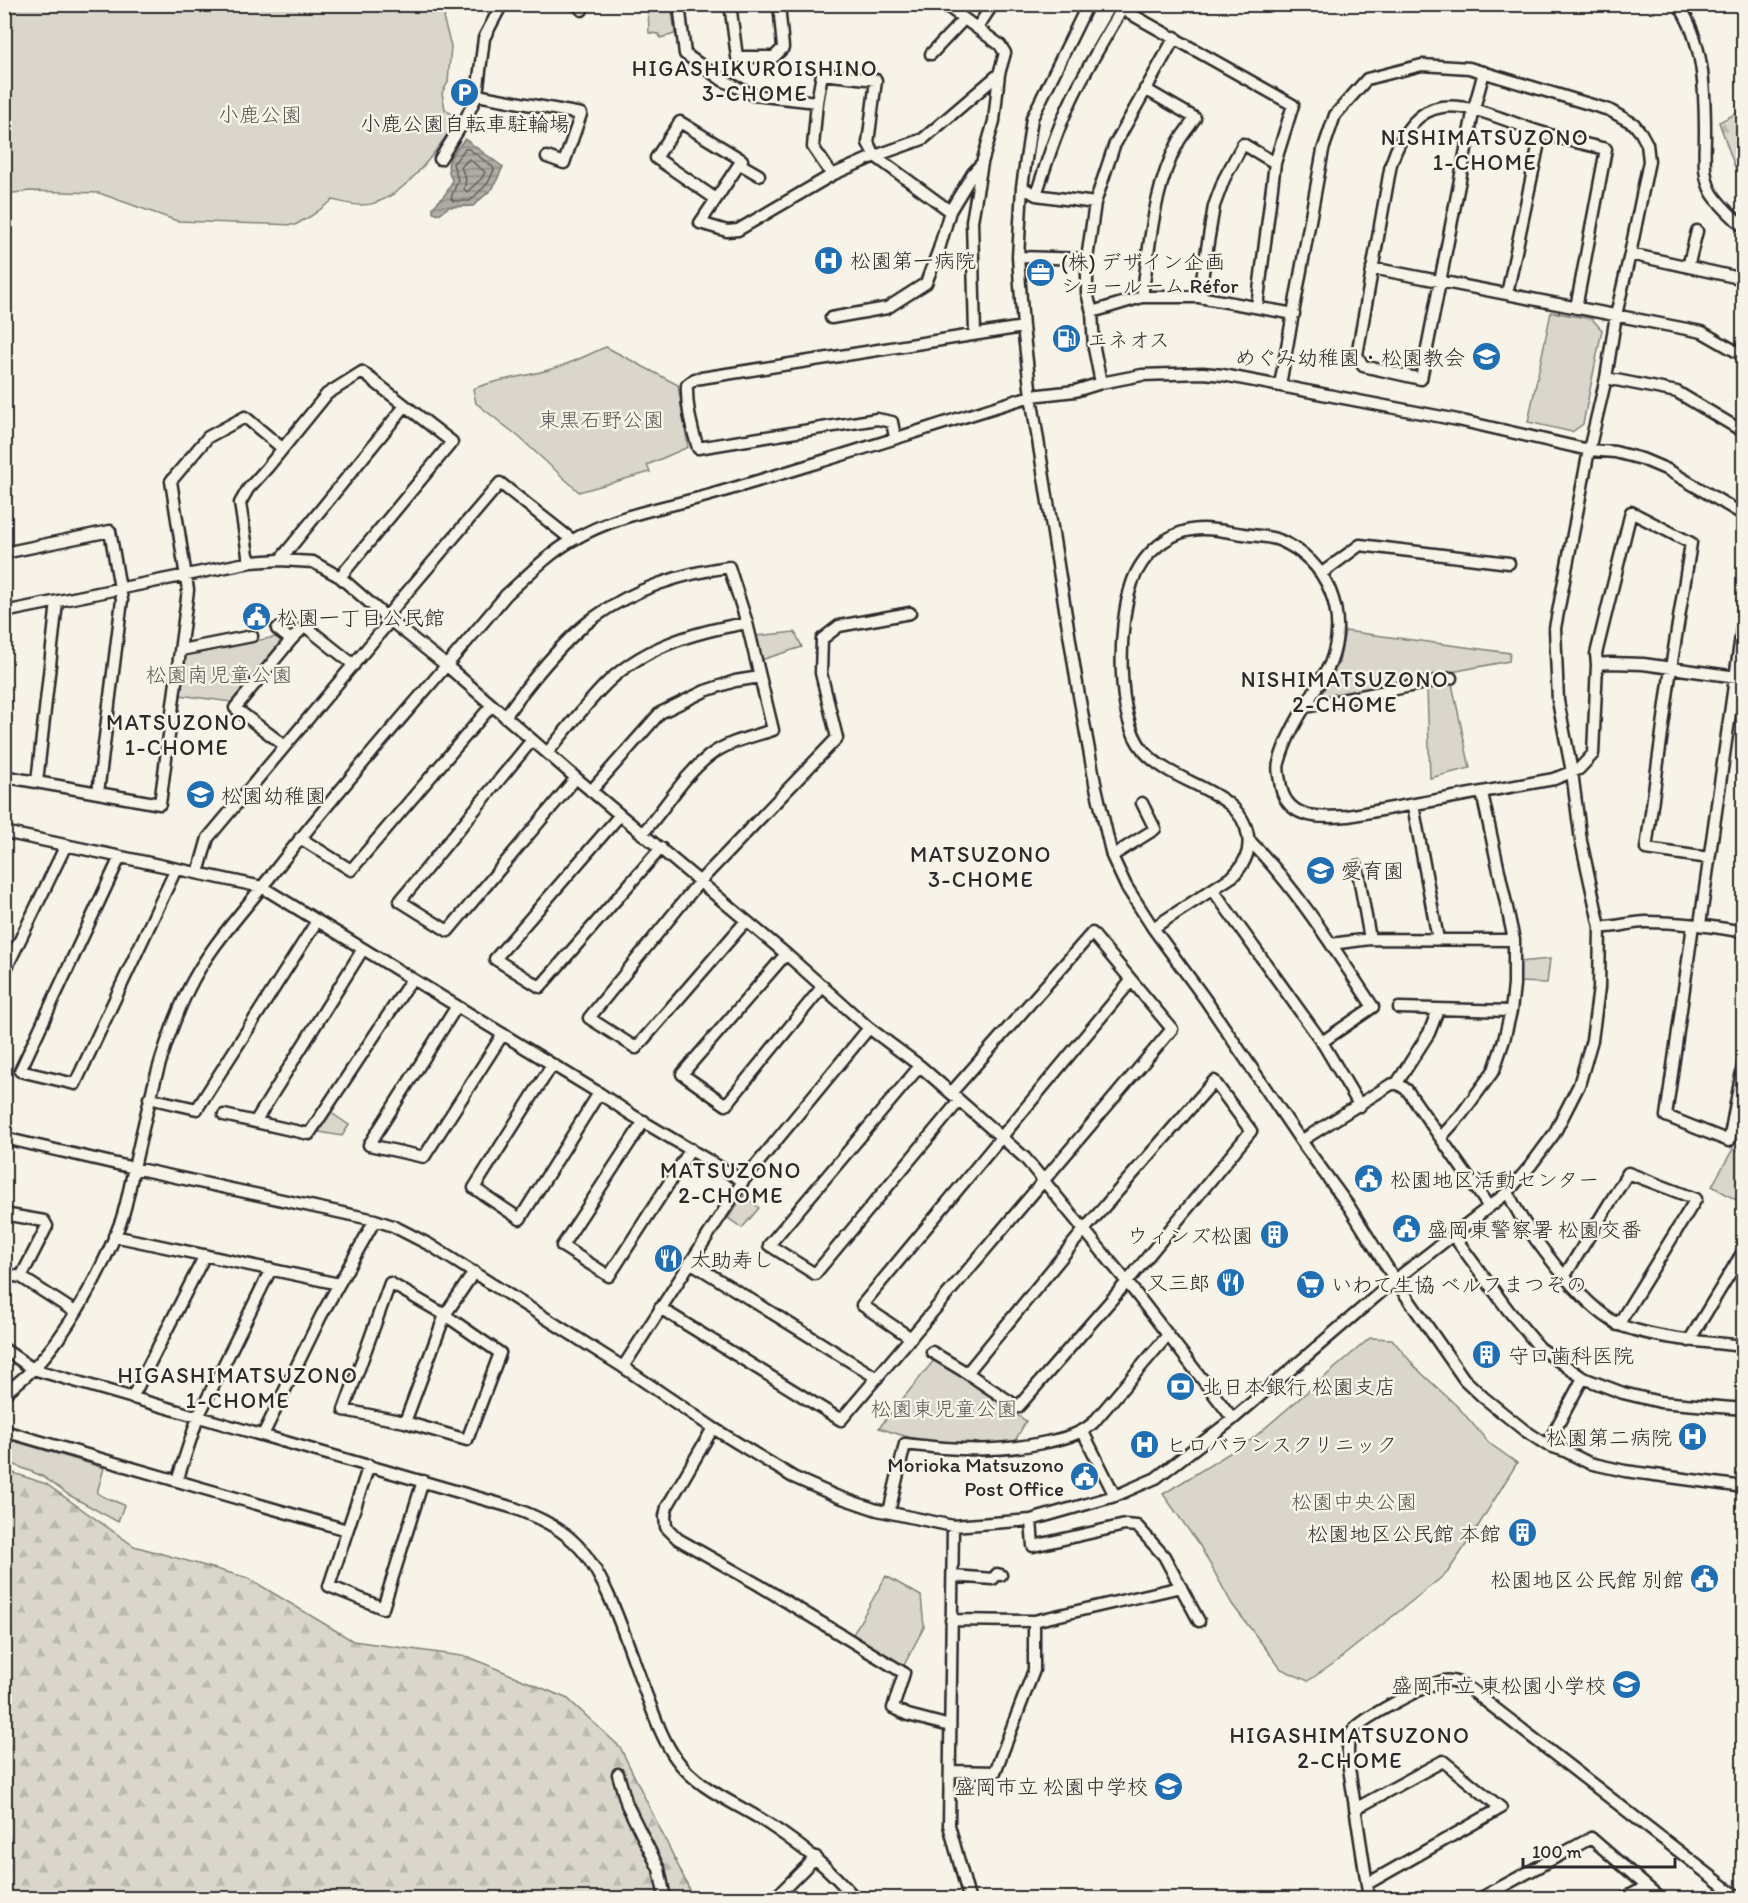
<svg xmlns="http://www.w3.org/2000/svg" width="1748" height="1903" viewBox="0 0 1748 1903" font-family="Itim,'Klee One',sans-serif">
<defs>
<pattern id="forest-firs" width="22" height="20" patternUnits="userSpaceOnUse" patternTransform="scale(1.5)"><rect width="22" height="20" fill="#dad6cc"/><path d="M5 1l3.5 6h-7zM16 11l3.5 6h-7z" fill="#bbb8af"/></pattern>
<pattern id="water-rules" width="6" height="5" patternUnits="userSpaceOnUse" patternTransform="scale(1.5)"><rect width="6" height="5" fill="#afaca4"/><path d="M0 2.5h6" fill="none" stroke="#8f8c86"/></pattern>
</defs>
<rect width="100%" height="100%" fill="#f7f3e8"/>
<filter id="ink" filterUnits="userSpaceOnUse"><feTurbulence type="fractalNoise" baseFrequency=".0167" numOctaves="2"/><feDisplacementMap in="SourceGraphic" scale="12" xChannelSelector="R" yChannelSelector="G"/><feConvolveMatrix kernelMatrix="1 2 1 2 8 2 1 2 1" color-interpolation-filters="sRGB"/></filter>
<g filter="url(#ink)">
<path fill="#dad6cc" stroke="#82807c" stroke-width="1.5" d="M5,4L446,5L444,21L451,46L448,82L442,93L445,109L458,119C438,148 401,206 360,205C351,205 342,202 333,200L311,216L295,225L177,221L99,193L30,191L5,194Z
M648,5H671L675,34L660,38L659,34L649,33Z
M1551,312L1592,319L1602,330L1583,424L1572,432L1528,422Z
M606,347L678,385L688,447L647,465L650,472L579,492L519,437L476,403L473,389C498,378 528,377 555,368C572,363 589,354 606,347Z
M1345,631L1510,653L1509,661L1320,697L1339,663Z
M795,632L802,647L761,660L755,636Z
M276,637L281,641L231,702L180,695L184,658L189,653Z
M1452,684L1470,768L1430,778L1427,689Z
M1550,959L1547,983L1518,982L1519,962Z
M330,1112L349,1125L342,1136L319,1132Z
M1733,1149L1743,1152V1186L1736,1200L1712,1186Z
M744,1195L759,1208L742,1228L728,1218Z
M1370,1338L1392,1339L1416,1368L1459,1408L1489,1443L1517,1463L1472,1536L1447,1573L1333,1664L1308,1681L1281,1669L1232,1604L1200,1546L1163,1494L1251,1440Z
M935,1359L1026,1421L1014,1443C1000,1444 986,1447 972,1447C940,1447 909,1438 879,1428Z
M4,1438L104,1468L97,1493L104,1497L124,1505L118,1522L69,1495L42,1476L5,1461Z
M886,1576L921,1596L924,1627L903,1667L852,1636Z"/>
<path fill="url(#forest-firs)" stroke="#82807c" stroke-width="1.5" d="M1743,110V190L1719,122Z
M5,1470L46,1484L134,1546L248,1578L353,1641L469,1657L568,1699L620,1747L688,1886L690,1898H5Z"/>
<path fill="url(#water-rules)" stroke="#7a7874" stroke-width="1.5" d="M465,139L503,167L493,188L473,206L449,207L439,214L433,212V207C441,199 450,191 452,180C442,161 453,154 465,139Z"/>
<g fill="none" stroke-linecap="round" stroke-linejoin="round">
<path stroke="#605f5b" stroke-width="1.5" d="M465,149H469L493,167L494,170L488,183L470,201H453L451,198L458,180L453,164Z
M469,159L485,172L482,178L467,192L464,189L466,179L461,167Z"/>
<defs>
<path id="minor" d="M576,4L582,10
M679,4L685,54L722,80L753,95L817,102
M730,4L737,57H774L783,48L779,4
M944,4L1000,45L1005,53L999,74L994,121L982,163L972,221L975,334
M1678,4C1704,41 1705,91 1705,134C1705,154 1702,176 1712,193C1720,206 1733,217 1744,227
M977,28L993,4
M931,54L963,20
M1484,72L1474,108L1421,379L1363,366L1357,355L1391,164C1421,74 1475,111 1540,132C1562,139 1584,144 1606,149L1576,308
M477,95L581,114L564,163L547,157
M440,159L466,118L477,95L484,38L502,4
M740,164L759,175
M832,175L813,147L817,102L822,74L876,80L868,143L875,156L950,211
M1022,187L1036,195C1046,164 1056,132 1070,103C1085,70 1104,40 1122,9L1293,105L1275,163L1257,307
M1036,195L1095,203
M716,199L656,158L680,122L742,160L700,223L727,231L738,230L832,175L875,156L923,139L999,74
M1630,254L1744,279
M1018,257L1087,259
M1688,267L1697,231
M1372,268L1702,332L1744,356
M1507,294L1541,133
M1142,297C1150,245 1153,188 1179,141C1184,133 1190,126 1195,118L1145,89
M1199,297L1214,206L1224,179L1243,144L1275,163
M1092,312L1142,297H1199L1294,314
M831,318L887,308L926,283L939,249L950,211L973,173L982,163
M1606,378L1677,392L1744,432
M1101,383L1094,348L1092,312L1087,293V259L1095,203L1114,146L1175,37
M1280,385L1323,150L1335,115L1367,79L1422,65L1469,68L1609,110L1634,124L1641,133L1647,144L1649,161L1630,254L1616,315L1606,378L1589,450L1555,628L1558,701L1572,772L1581,841L1600,927L1599,988L1592,1040L1579,1085L1554,1134L1531,1165L1508,1192L1395,1280L1464,1379L1483,1397L1524,1430L1547,1445L1565,1451L1589,1463L1625,1471L1744,1487
M895,437L892,422L877,419L698,448C691,427 686,407 687,385L695,379L1023,327
M4,553L110,531L122,600L98,793
M280,560L405,406
M251,562L248,555L240,503L248,489L267,468L327,394L362,372L452,442L340,577
M1322,573L1360,545L1509,563
M4,612L251,562L280,560L313,562L340,577L386,617L447,666L576,778L786,954L869,1028L920,1066L1025,1158L1127,1282L1233,1419
M386,617L500,483L572,540
M277,629L291,640
M181,650L252,636
M1597,664L1596,654L1631,512L1691,543L1671,668L1646,849L1709,858
M1306,707L1451,678
M505,717C526,686 565,638 595,617C633,589 683,573 729,567L747,623L773,730C751,737 727,742 709,756C682,777 665,809 642,834
M532,740L400,901L448,931L576,778
M285,746L235,708L291,640L305,626L354,665
M547,753C565,732 582,709 601,689C639,648 693,632 747,623
M8,777L160,804L188,590L171,481L208,437L245,417L282,448
M37,782L57,602
M591,791L660,713L705,691L735,681L760,677
M1413,805L1438,939
M620,815L495,959L540,987L661,848
M4,832L262,887L599,1093L632,1115L743,1181
M300,838L351,870L492,705
M1249,840C1297,889 1335,950 1373,1007L1322,1042
M1112,856L1155,829L1142,803
M120,857L20,1071L75,1084L176,869
M1357,866L1370,939
M198,873L208,838L390,621
M1213,890L1322,1042L1360,1106
M746,921L636,1048L589,1018L700,881L837,738L821,673L822,639L839,626L910,613
M1700,924L1744,615
M1693,925L1666,1116L1729,1141L1744,1060
M1600,927C1616,928 1631,922 1646,922C1679,922 1711,926 1744,932
M1153,928L1233,876C1244,865 1251,852 1248,836C1241,788 1171,785 1143,750C1115,716 1118,624 1132,583C1142,554 1170,529 1203,529C1216,529 1230,532 1243,534C1255,536 1268,536 1279,540C1329,561 1349,615 1330,664C1313,696 1288,728 1279,763C1277,769 1279,775 1280,781C1284,820 1319,818 1348,816L1554,779L1579,769L1593,754L1597,664L1610,663L1643,664L1744,678
M1331,944L1370,939L1514,940
M786,954L682,1074L726,1105L823,986
M4,973L66,845
M457,1006L369,1145L424,1157L503,1034
M1399,1008L1511,1011
M552,1065L474,1188L520,1219L599,1093
M920,1066L769,1245L815,1274L959,1101
M1214,1081L1251,1131L1127,1282L1018,1407L967,1373L1084,1230Z
M1397,1083L1429,1033L1438,1010
M149,1098L197,1109L317,921
M224,1115L309,1134L412,979
M644,1121L562,1246L609,1276L691,1149
M255,1122L363,949
M1441,1137L1461,1115L1494,1070L1504,1040L1511,1011L1514,985V940L1482,793
M4,1138L134,1168C148,1105 160,1049 188,990C209,947 241,914 270,877C345,780 428,689 506,595C527,576 548,554 573,540C615,515 663,508 710,495C817,464 924,429 1031,396L1075,391L1101,383L1142,375L1203,373L1223,375L1458,420L1589,450L1615,452L1642,459L1668,470L1744,515
M1301,1141L1390,1085L1397,1083L1407,1090L1489,1207
M1508,1192C1524,1230 1581,1305 1618,1324C1623,1327 1629,1328 1635,1330C1670,1340 1707,1342 1744,1346
M4,1214L44,1221L47,1226L21,1277
M1453,1235L1508,1310L1540,1348L1583,1378L1623,1393L1660,1402L1744,1409
M114,1236L339,1284
M690,1262L877,1378
M4,1274L21,1277L75,1312
M1564,1277L1628,1173L1696,1199L1618,1325
M390,1283L445,1315L500,1353L467,1440L405,1422L344,1410Z
M660,1308L841,1420L1172,1029L1092,933L951,1093
M911,1338L862,1305L1131,981
M1689,1341L1744,1250
M4,1349L33,1369L514,1508C534,1516 556,1525 573,1541C608,1572 630,1654 648,1699C656,1720 664,1743 677,1760C700,1791 739,1804 770,1825C803,1847 829,1868 855,1898
M932,1352L967,1373
M623,1367L743,1181L869,1028
M4,1394C14,1386 24,1378 32,1370C68,1334 103,1269 121,1221C127,1204 130,1185 134,1168L375,1220L393,1226L430,1245L623,1367L713,1428L793,1477L836,1496L877,1510L953,1526L1031,1520L1115,1496L1156,1478L1233,1419L1395,1280L1350,1208L1301,1141L1205,999L1153,928L1126,886L1112,856L1095,783L1078,690L1031,396L1023,327L1018,257L1022,187L1032,118L1088,4
M132,1398L205,1255
M405,1422L445,1315L474,1272
M713,1428L667,1507L665,1516L666,1527L678,1539L759,1585L904,1673L893,1708L908,1715L950,1726
M4,1431L347,1530
M1083,1432L1115,1496
M263,1435L321,1316L375,1220
M1547,1445L1583,1378
M369,1465L329,1586L383,1608L423,1481
M177,1481L198,1417L271,1269
M889,1512L905,1444C954,1450 998,1453 1047,1442C1065,1438 1079,1435 1093,1423L1168,1335
M1031,1520L1033,1546L1125,1525L1137,1526L1164,1556L1199,1621
M953,1526L949,1825L969,1898
M953,1576L993,1579L997,1574L1001,1575
M951,1620L1034,1621L1181,1587
M950,1771L995,1772L1034,1670V1621
M618,1774L627,1805L659,1869L665,1898
M1355,1809L1443,1761L1501,1808L1367,1884
M775,1898L816,1857
M1369,1898L1349,1768C1348,1756 1346,1742 1353,1731C1360,1719 1428,1684 1443,1681C1453,1679 1462,1684 1470,1689L1739,1898
M1481,1898L1591,1838L1660,1898
M1625,1898L1646,1887"/>
</defs>
<use href="#minor" stroke="#2b2b2b" stroke-width="15"/>
<use href="#minor" stroke="#f7f3e8" stroke-width="10"/>
</g>
</g>
<defs>
<symbol id="parking-disc" viewBox="-11 -11 22 22"><circle r="9.5" fill="#1f6fb2" stroke="#f7f3e8"/><path d="M-3.5-5.5H1a3.5 3.5 0 0 1 0 7H-1V5.5H-3.5ZM-1-3.4V-.6H.8a1.4 1.4 0 0 0 0-2.8Z" fill="#fff"/></symbol>
<symbol id="hospital-disc" viewBox="-11 -11 22 22"><circle r="9.5" fill="#1f6fb2" stroke="#f7f3e8"/><path d="M-5-5h3v3.5h4V-5h3V5h-3V1.5h-4V5h-3Z" fill="#fff"/></symbol>
<symbol id="office-disc" viewBox="-11 -11 22 22"><circle r="9.5" fill="#1f6fb2" stroke="#f7f3e8"/><path d="M-6-3h4V-5.5h4V-3h4V5H-6ZM-1-4.5V-3h2v-1.5ZM-6 0V1H6V0Z" fill="#fff"/></symbol>
<symbol id="fuel-disc" viewBox="-11 -11 22 22"><circle r="9.5" fill="#1f6fb2" stroke="#f7f3e8"/><path d="M-5.5-6h7V0h2V4h1.3V-2.5L3-4.5l.8-.8L6-3V5H2.5V1h-1V6h-7ZM-4.2-4.7v3.2H.2V-4.7Z" fill="#fff"/></symbol>
<symbol id="school-disc" viewBox="-11 -11 22 22"><circle r="9.5" fill="#1f6fb2" stroke="#f7f3e8"/><path d="M0-5L7-2L0 1L-7-2ZM-4 1L0 2.5L4 1V4Q0 6-4 4Z" fill="#fff"/></symbol>
<symbol id="civic-disc" viewBox="-11 -11 22 22"><circle r="9.5" fill="#1f6fb2" stroke="#f7f3e8"/><path d="M-.6-6.5H3V-4.5H.6V-3L4-1V1h2V6H-6V1h2V-1L-.6-3ZM-1.2 2.5V6h2.4V2.5Z" fill="#fff"/></symbol>
<symbol id="building-disc" viewBox="-11 -11 22 22"><circle r="9.5" fill="#1f6fb2" stroke="#f7f3e8"/><path d="M-4-6H4V6H1V3H-1V6H-4ZM-2.5-4.3h1.7v1.8h-1.7ZM.8-4.3h1.7v1.8H.8ZM-2.5-1h1.7V.8h-1.7ZM.8-1h1.7V.8H.8Z" fill="#fff"/></symbol>
<symbol id="restaurant-disc" viewBox="-11 -11 22 22"><circle r="9.5" fill="#1f6fb2" stroke="#f7f3e8"/><path d="M-5-6h1v4h1v-4h1v4h1v-4h1v5L-1.5 .5V6h-2V.5L-5-1ZM5-6V6H3V1.5H1.5Q1.5-4 5-6Z" fill="#fff"/></symbol>
<symbol id="supermarket-disc" viewBox="-11 -11 22 22"><circle r="9.5" fill="#1f6fb2" stroke="#f7f3e8"/><path d="M-6-5.5h2.5l.6 2H6L4.5 2H-2.5L-4.4-4H-6ZM-1.5 3.2a1.3 1.3 0 1 0 .1 0ZM3 3.2a1.3 1.3 0 1 0 .1 0Z" fill="#fff"/></symbol>
<symbol id="bank-disc" viewBox="-11 -11 22 22"><circle r="9.5" fill="#1f6fb2" stroke="#f7f3e8"/><path d="M-6-4H6V4H-6ZM0-2.3a2.3 2.3 0 1 0 0 4.6a2.3 2.3 0 1 0 0-4.6Z" fill="#fff"/></symbol>
</defs>
<g fill-rule="evenodd">
<use href="#parking-disc" x="448" y="76" width="33" height="33"/>
<use href="#hospital-disc" x="812" y="244" width="33" height="33"/>
<use href="#office-disc" x="1024" y="256" width="33" height="33"/>
<use href="#fuel-disc" x="1050" y="322" width="33" height="33"/>
<use href="#school-disc" x="1470" y="340" width="33" height="33"/>
<use href="#civic-disc" x="240" y="600" width="33" height="33"/>
<use href="#school-disc" x="184" y="778" width="33" height="33"/>
<use href="#school-disc" x="1304" y="854" width="33" height="33"/>
<use href="#civic-disc" x="1352" y="1162" width="33" height="33"/>
<use href="#civic-disc" x="1390" y="1212" width="33" height="33"/>
<use href="#building-disc" x="1258" y="1218" width="33" height="33"/>
<use href="#restaurant-disc" x="652" y="1242" width="33" height="33"/>
<use href="#restaurant-disc" x="1214" y="1266" width="33" height="33"/>
<use href="#supermarket-disc" x="1294" y="1268" width="33" height="33"/>
<use href="#building-disc" x="1470" y="1338" width="33" height="33"/>
<use href="#bank-disc" x="1164" y="1370" width="33" height="33"/>
<use href="#hospital-disc" x="1676" y="1420" width="33" height="33"/>
<use href="#hospital-disc" x="1128" y="1428" width="33" height="33"/>
<use href="#civic-disc" x="1068" y="1460" width="33" height="33"/>
<use href="#building-disc" x="1506" y="1516" width="33" height="33"/>
<use href="#civic-disc" x="1688" y="1562" width="33" height="33"/>
<use href="#school-disc" x="1610" y="1668" width="33" height="33"/>
<use href="#school-disc" x="1152" y="1770" width="33" height="33"/>
</g>
<g text-anchor="middle" dominant-baseline="central" stroke-width="5" stroke-linejoin="round" paint-order="stroke">
<g font-size="21" fill="#575653" stroke="#f7f3e8">
<text x="260" y="114">小鹿公園</text>
<text x="601" y="419">東黒石野公園</text>
<text x="219" y="674">松園南児童公園</text>
<text x="944" y="1408">松園東児童公園</text>
<text x="1354" y="1501">松園中央公園</text>
</g>
<g font-size="21" fill="#2b2b2b" stroke="#f7f3e8" text-anchor="start">
<text x="465" y="123" text-anchor="middle">小鹿公園自転車駐輪場</text>
<text x="850" y="260">松園第一病院</text>
<text x="1061" y="261">(株) デザイン企画<tspan x="1061" dy="24">ショールーム Réfor</tspan></text>
<text x="1087" y="339">エネオス</text>
<text x="1465" y="357" text-anchor="end">めぐみ幼稚園・松園教会</text>
<text x="277" y="617">松園一丁目公民館</text>
<text x="221" y="795">松園幼稚園</text>
<text x="1341" y="870">愛育園</text>
<text x="1390" y="1179">松園地区活動センター</text>
<text x="1427" y="1229">盛岡東警察署 松園交番</text>
<text x="1253" y="1235" text-anchor="end">ウィンズ松園</text>
<text x="690" y="1259">太助寿し</text>
<text x="1210" y="1282" text-anchor="end">又三郎</text>
<text x="1331" y="1284">いわて生協 ベルフまつぞの</text>
<text x="1508" y="1355">守口歯科医院</text>
<text x="1202" y="1386">北日本銀行 松園支店</text>
<text x="1672" y="1437" text-anchor="end">松園第二病院</text>
<text x="1166" y="1444">ヒロバランスクリニック</text>
<text x="1064" y="1464" text-anchor="end">Morioka Matsuzono<tspan x="1064" dy="24">Post Office</tspan></text>
<text x="1501" y="1533" text-anchor="end">松園地区公民館 本館</text>
<text x="1684" y="1579" text-anchor="end">松園地区公民館 別館</text>
<text x="1606" y="1685" text-anchor="end">盛岡市立 東松園小学校</text>
<text x="1148" y="1786" text-anchor="end">盛岡市立 松園中学校</text>
</g>
<g font-size="22" letter-spacing="1.5" fill="#2b2b2b" stroke="#f7f3e8">
<text x="755" y="68">HIGASHIKUROISHINO<tspan x="755" dy="25">3-CHOME</tspan></text>
<text x="1485" y="137">NISHIMATSUZONO<tspan x="1485" dy="25">1-CHOME</tspan></text>
<text x="1345" y="679">NISHIMATSUZONO<tspan x="1345" dy="25">2-CHOME</tspan></text>
<text x="177" y="722">MATSUZONO<tspan x="177" dy="25">1-CHOME</tspan></text>
<text x="981" y="854">MATSUZONO<tspan x="981" dy="25">3-CHOME</tspan></text>
<text x="731" y="1170">MATSUZONO<tspan x="731" dy="25">2-CHOME</tspan></text>
<text x="238" y="1375">HIGASHIMATSUZONO<tspan x="238" dy="25">1-CHOME</tspan></text>
<text x="1350" y="1735">HIGASHIMATSUZONO<tspan x="1350" dy="25">2-CHOME</tspan></text>
</g>
</g>
<rect width="1748" height="1903" fill="none" stroke="#f7f3e8" stroke-width="24"/>
<rect x="12" y="12" width="1724" height="1879" fill="none" stroke="#2b2b2b" stroke-width="2" filter="url(#ink)"/>
<path d="M1523 1858v9h152v-9" fill="none" stroke="#2b2b2b" stroke-width="3"/>
<text x="1532" y="1858" font-size="18" fill="#2b2b2b" stroke="#f7f3e8" stroke-width="4.5" paint-order="stroke">100 m</text>
</svg>
